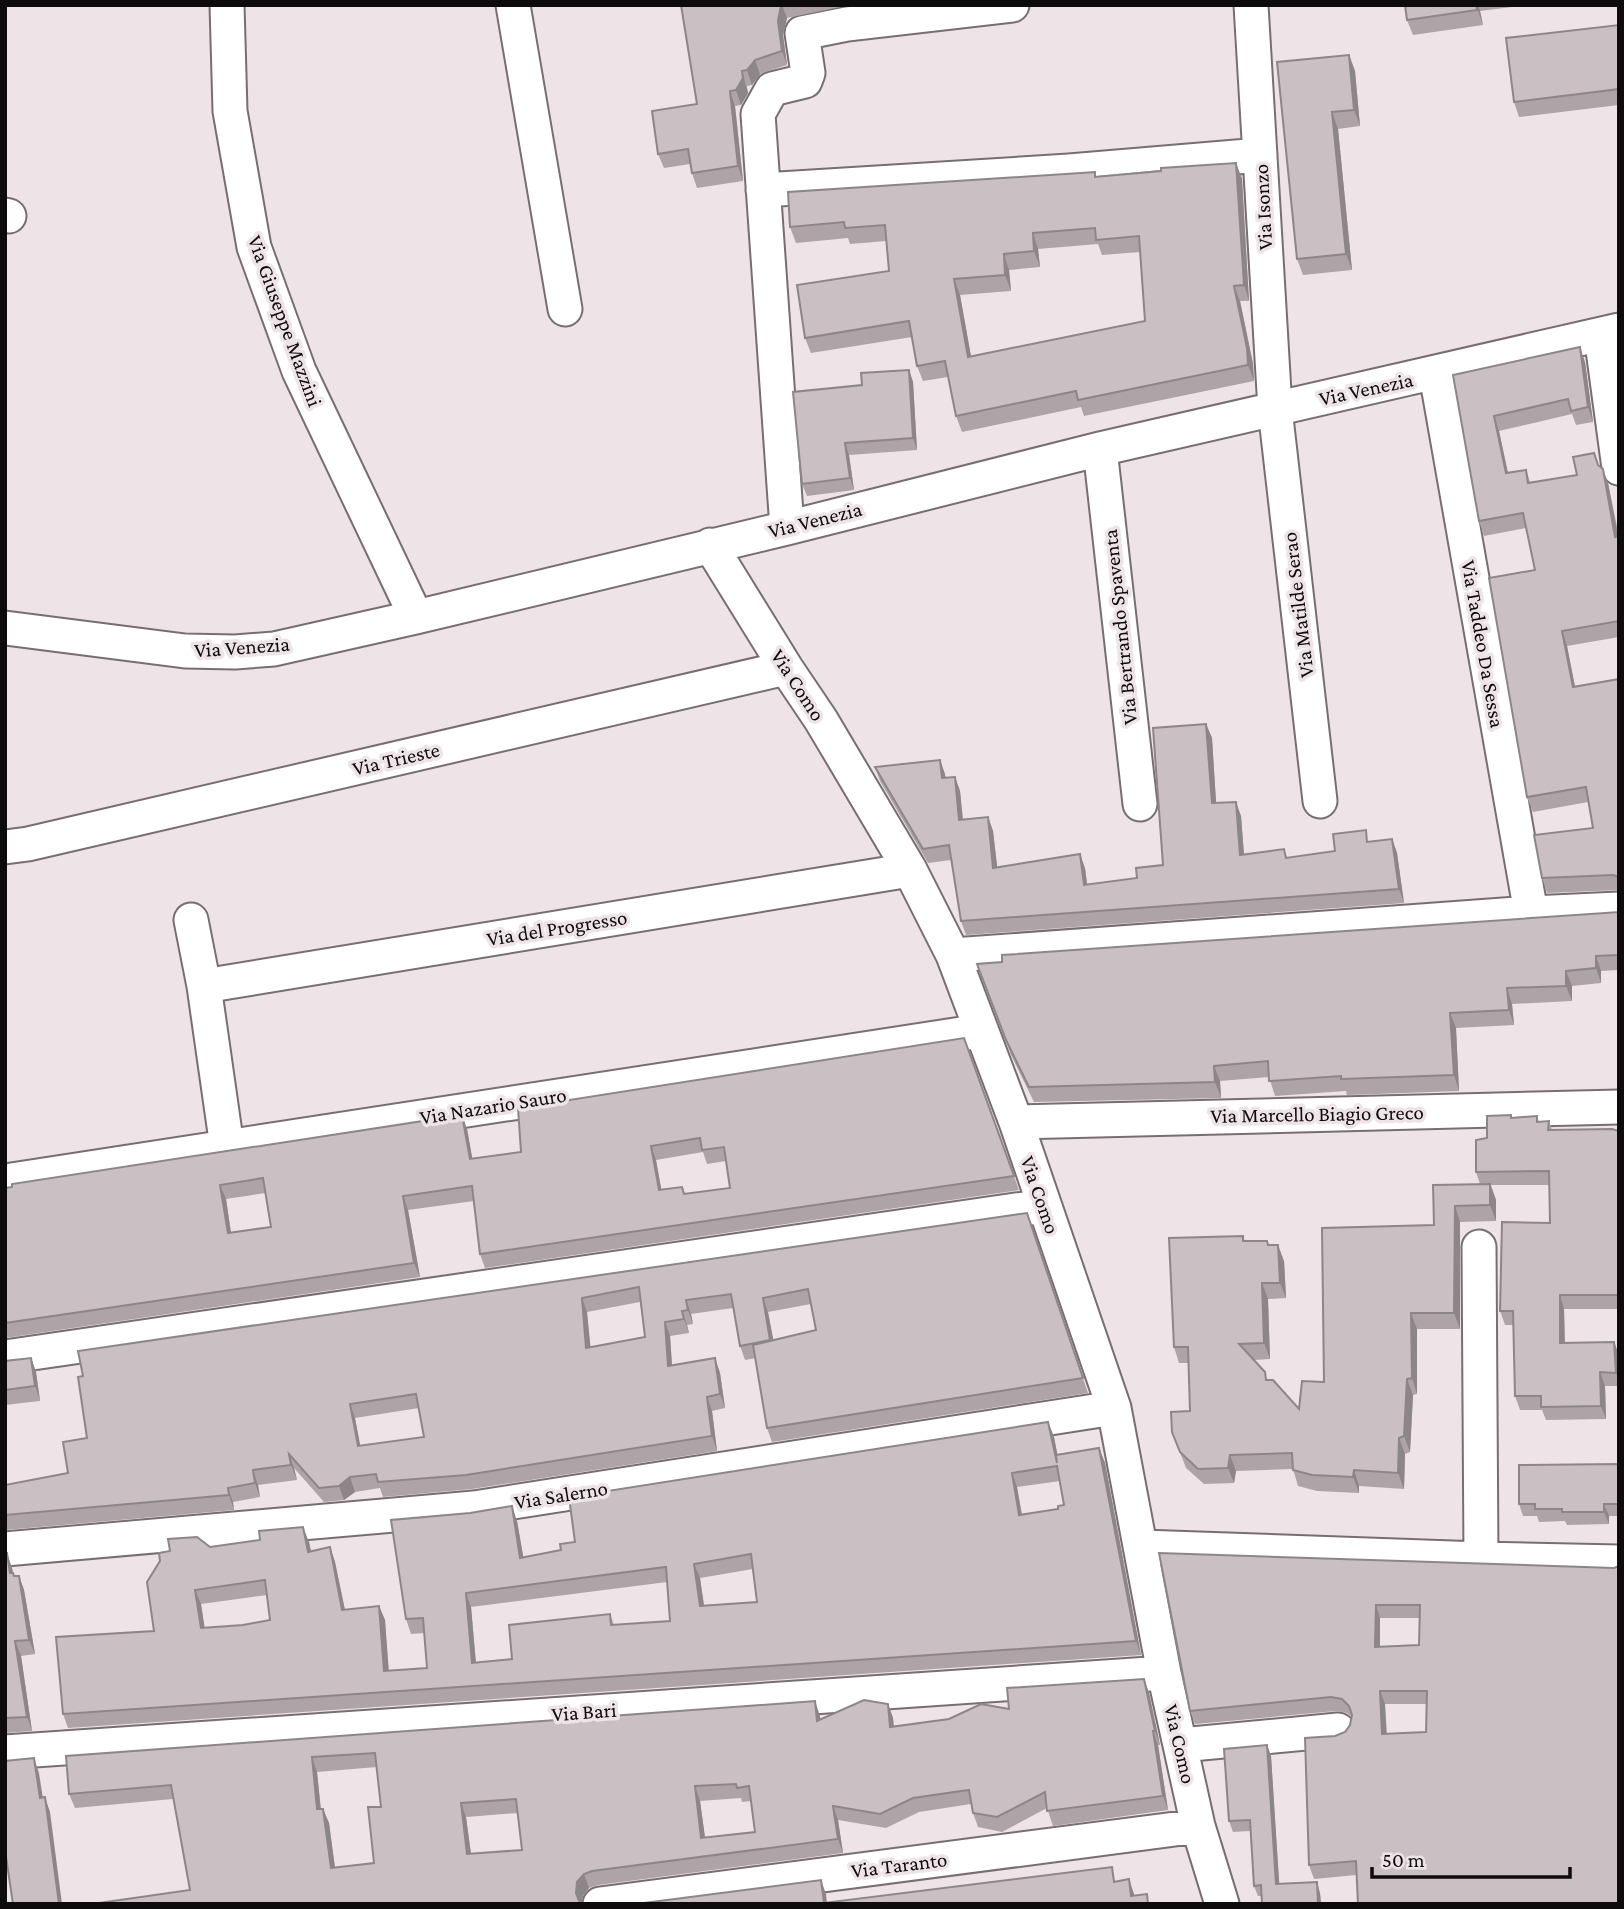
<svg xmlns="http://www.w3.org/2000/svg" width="1624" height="1909" viewBox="0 0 1624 1909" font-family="'Crimson Pro',serif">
<rect width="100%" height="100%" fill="#eee4e8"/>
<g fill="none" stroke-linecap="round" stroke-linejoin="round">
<defs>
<path id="minor" d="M227,5L230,111L254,247L299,371L416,617
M513,5L565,309
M1251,5L1275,409L1320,801
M763,190L1069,171L1260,155
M5,215L9,216
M1601,335L1619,468
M1436,374L1531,913
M1100,449L1140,804
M787,528L758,114L772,89L805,81L808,73L802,33L847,24L1012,5
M710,545L786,668L821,720L910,870L953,955L1016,1122L1114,1408L1164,1673L1198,1826L1222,1904
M5,628L185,651L235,652L274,649L416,617L787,528L1100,449L1619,330
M5,847L28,844L786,668
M191,920L204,986L227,1147
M953,955L1531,913L1619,909
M204,986L910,870
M1016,1122L1619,1107
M5,1181L981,1031
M5,1357L1044,1206
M1141,1547L1481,1559L1479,1247
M5,1549L474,1508L1114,1408
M1481,1559L1619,1562
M1181,1745L1338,1730
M5,1752L1164,1673
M600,1904L1198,1826"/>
</defs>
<use href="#minor" stroke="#786e72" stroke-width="37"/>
<use href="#minor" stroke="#fff" stroke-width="33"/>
</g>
<path fill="#aea4a8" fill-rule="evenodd" d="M681,5H850L787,18L783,35L787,65L760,74L752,85L747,86L748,93L741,105L735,106L743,181L697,188L692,173L690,164L664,168L658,154L697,104Z
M1405,5H1529L1480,11L1483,25L1413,35L1407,20Z
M1619,25V105L1519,117L1514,102Z
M1349,55L1355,71L1360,126L1338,129L1352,270L1303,275L1297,259L1277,62Z
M1236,163L1242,179L1249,301H1240L1253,364L1254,381L1084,416L1081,407L962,432L956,416L948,377L923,381L917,366L912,337L811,353L805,338L889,271L886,241L850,244L848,238L796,243L790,227L1095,172L1096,176ZM1098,244L1102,255L1140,252L1145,321L971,357L960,295L1011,291L1009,270L1040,267L1038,249Z
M1585,362L1593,422L1576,425L1572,414L1499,431L1508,473L1526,470L1530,482L1577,475L1599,465L1608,483L1619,536V637L1567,646L1575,687L1619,679V890L1547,893L1542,878L1593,828L1588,802L1533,812L1527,797L1535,570L1526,528L1484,536L1479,521L1453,375Z
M909,370L913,382L917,450L849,455L854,490L807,496L802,484Z
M1206,724L1212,738L1216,803L1241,816L1244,854L1288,858L1335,851L1370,842L1392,839L1397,853L1404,903L966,935L961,921L951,860L928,863L880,781L875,767L940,760L946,778L955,777L960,791L963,819L988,817L993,831L997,867L1085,868L1087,884L1137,878L1163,865Z
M1619,912V970L1601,971V983L1572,986V1001L1512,1004L1514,1025L1456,1028L1459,1091L1347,1095L1346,1091L1275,1096L1269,1077L1220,1081L1221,1098L1034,1102L1011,1055L977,964Z
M964,1038L1019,1190L485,1268L480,1254L474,1201L408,1210L420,1277L5,1338V1188L467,1129L472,1158L521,1152ZM703,1152L707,1164L726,1161L730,1188L685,1194L682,1187L661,1189L656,1160ZM265,1193L271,1227L231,1233L226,1199Z
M1537,1116L1539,1122L1549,1121L1552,1130L1619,1131V1309H1564L1565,1343L1614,1342L1619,1355V1386H1605L1606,1419L1546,1420L1542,1410H1520L1515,1396L1513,1325H1505L1500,1311L1550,1223L1549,1185H1491L1496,1200V1221L1460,1222V1329H1417V1394L1413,1395L1410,1452L1405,1454L1404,1489L1359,1486V1493L1317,1491L1298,1486L1293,1469L1236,1471L1234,1483L1204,1484L1186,1468L1172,1432L1190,1411L1189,1363H1179L1174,1347L1243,1236L1245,1241H1267L1269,1245L1284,1261L1286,1298L1268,1299L1270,1359L1254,1360L1268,1380L1299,1409L1324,1382L1434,1225L1480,1184L1476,1172L1487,1138L1512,1118Z
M1027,1213L1088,1393L772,1442L767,1428L756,1358L745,1360L740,1346L733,1308L691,1314L693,1324L687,1325L689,1333L670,1336L672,1365L715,1358L720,1373L725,1408L712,1411L717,1451L472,1489L383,1497L380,1488L355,1492L344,1500L324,1502L294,1468L297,1480L258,1485L260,1497L233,1502L234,1510L5,1530V1485L68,1473L87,1438L78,1377ZM640,1302L645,1337L590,1347L587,1312ZM811,1304L816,1330L773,1340L768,1312ZM419,1408L424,1437L360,1446L355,1418Z
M31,1358L36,1372L40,1401L5,1405V1361Z
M1048,1422L1054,1437L1057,1454L1099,1448L1105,1463L1141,1655L68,1728L63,1714L154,1631L210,1547L260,1540L309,1542L311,1551L330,1547L335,1562L345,1610L379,1606L385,1620L388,1671L427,1668L425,1633L411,1634L406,1619L517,1521L523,1557L561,1550L575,1542ZM1060,1481L1064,1505L1058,1509L1022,1514L1017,1487ZM753,1569L757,1602L704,1605L700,1578ZM667,1582L670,1621L614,1625L610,1614L512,1659L476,1662L471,1607ZM267,1595L270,1620L243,1625L204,1628L201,1604Z
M1619,1464V1516H1609V1524L1567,1525L1565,1521L1539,1522L1537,1516H1523L1519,1504Z
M5,1553L12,1568L14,1576H19L24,1590L35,1654L21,1656L32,1731L5,1733Z
M1159,1553L1614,1568L1356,1875L1314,1879L1309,1865L1335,1736L1345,1732L1350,1725L1352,1717L1347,1713L1336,1711L1195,1724L1190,1711ZM1380,1618H1420L1419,1645L1380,1647ZM1385,1704H1427L1426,1732L1387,1734Z
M1144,1679L1149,1693L1160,1745H1158L1168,1810L1053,1826L1047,1808L1002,1832L978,1827L973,1813L971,1804L919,1812L886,1828L838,1820L843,1853L598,1885L589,1888L583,1896L582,1903L190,1890L173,1799L75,1808L69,1794L66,1756L820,1716V1720L888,1704L893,1718L894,1727L949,1719L1009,1709ZM377,1767L381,1807L374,1863L335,1868L329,1823L323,1809H321L317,1772ZM741,1798L742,1802L751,1801L755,1832L705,1838L700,1801ZM518,1813L522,1850L471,1854L466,1817Z
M1267,1745L1271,1756L1279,1884L1320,1893L1321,1904H1262L1261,1896H1258L1254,1886L1250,1831L1233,1832L1229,1821Z"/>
<path fill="#8d8688" d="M781,5H782L787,18L783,35L787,65L782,51L778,21Z
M1476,5H1478L1480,11L1483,25Z
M1349,55L1355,71L1360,126L1354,110Z
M755,60L760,74L752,85L747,70Z
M742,71L748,93L741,105L736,90Z
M730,91L735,106L743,181L738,166Z
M1332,112L1338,129L1352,270L1346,254Z
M1236,163L1242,179L1249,301L1244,285Z
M1033,233L1038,249L1040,267L1034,251Z
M1004,254L1009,270L1011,291L1005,275Z
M954,279L960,295L974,373L968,357Z
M1234,286L1240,301L1253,364L1254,381L1248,365Z
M1580,347L1585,362L1593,422L1588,407Z
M909,370L913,382L917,450L913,438Z
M1494,416L1499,431L1511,488L1506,473Z
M845,443L849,455L854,490L850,478Z
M1603,469L1608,483L1619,541L1615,537Z
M1562,631L1567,646L1578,702L1573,687Z
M1206,724L1212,738L1217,817L1212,803Z
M940,760L945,774L947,792L942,778Z
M955,777L960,791L964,834L959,820Z
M1236,802L1241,816L1245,869L1240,855Z
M988,817L993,831L999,882L993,868Z
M1392,839L1397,853L1404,903L1399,889Z
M1080,854L1085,868L1089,899L1084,885Z
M1596,956L1601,971V983L1596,968Z
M1566,971L1572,986V1001L1566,986Z
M1507,988L1512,1004L1514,1025L1509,1010Z
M1450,1013L1456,1028L1459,1091L1454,1075Z
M1214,1066L1220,1081L1221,1098L1215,1082Z
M462,1115L467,1129L475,1173L470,1159Z
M651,1146L656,1160L664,1204L659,1190Z
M1490,1184L1496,1200V1221L1490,1205Z
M220,1185L226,1199L233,1247L228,1233Z
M403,1196L408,1210L420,1277L414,1263Z
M1455,1206L1460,1222V1329L1454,1313Z
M1278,1245L1284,1261L1286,1298L1280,1283Z
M1262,1283L1268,1299L1270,1359L1264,1343Z
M1560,1295L1564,1309L1565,1356L1560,1343Z
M582,1298L587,1312L592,1362L586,1348Z
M763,1298L768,1312L776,1354L770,1340Z
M686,1300L691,1314L693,1324L688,1310Z
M682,1311L687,1325L689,1333L684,1319Z
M1411,1313L1417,1329V1394L1412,1378Z
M665,1322L670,1336L673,1380L668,1366Z
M1614,1342L1619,1355V1381L1616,1373Z
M31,1358L36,1372L40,1401L35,1386Z
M715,1358L720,1373L725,1408L720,1394Z
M1600,1372L1605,1386L1606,1419L1601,1406Z
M1407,1379L1413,1395L1410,1452L1404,1436Z
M707,1397L712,1411L717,1451L712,1436Z
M350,1404L355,1418L363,1460L358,1446Z
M1048,1422L1054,1437L1062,1477L1057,1463Z
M1399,1438L1405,1454L1404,1489L1398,1473Z
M1099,1448L1105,1463L1141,1655L1136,1641Z
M289,1454L294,1468L297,1480L291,1465Z
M1230,1455L1236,1471L1234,1483L1228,1468Z
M253,1470L258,1485L260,1497L255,1483Z
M1354,1470L1359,1486V1493L1353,1477Z
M1012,1473L1017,1487L1024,1529L1019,1515Z
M350,1477L355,1492L344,1500L339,1486Z
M228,1488L233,1502L234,1510L229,1495Z
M1604,1504L1609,1516V1524L1604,1512Z
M512,1506L517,1521L526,1572L520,1558Z
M303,1527L309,1542L314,1566L308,1552Z
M330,1547L335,1562L348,1625L342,1610Z
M7,1553L12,1568L15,1588L10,1573Z
M694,1564L700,1578L706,1620L700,1606Z
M19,1576L24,1590L35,1654L29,1640Z
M195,1590L201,1604L207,1642L201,1628Z
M466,1593L471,1607L477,1677L472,1663Z
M1376,1605L1380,1618V1661L1375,1647Z
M379,1606L385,1620L390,1686L384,1671Z
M15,1641L21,1656L32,1731L27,1717Z
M1144,1679L1149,1693L1160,1745L1155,1731Z
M1380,1691L1385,1704L1387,1748L1382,1734Z
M815,1701L820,1716L822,1736L817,1721Z
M888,1704L893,1718L895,1742L890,1727Z
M1153,1731L1158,1745L1168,1810L1163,1796Z
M1267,1745L1271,1756L1280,1895L1276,1884Z
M312,1757L317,1772L322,1823L317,1809Z
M34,1758L39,1773L45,1812L40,1798Z
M695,1786L700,1801L707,1852L701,1838Z
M45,1797L50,1812L62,1904H59Z
M461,1803L466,1817L473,1869L467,1854Z
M833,1806L838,1820L843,1853L838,1839Z
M323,1809L329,1823L337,1883L331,1868Z
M584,1874L589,1888L583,1896L582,1904H580L576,1893L577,1882Z
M1129,1879L1134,1894L1135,1904L1131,1896Z
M821,1880L826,1894L827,1904H824Z
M1317,1882L1320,1893L1321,1904H1318Z"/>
<path fill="#cabfc3" stroke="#8d8688" stroke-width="2" fill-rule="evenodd" d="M681,5H781L778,21L782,51L755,60L747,70L742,71L743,78L736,90L730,91L738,166L692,173L688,149L658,154L652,111L697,104Z
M1405,5H1476L1477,10L1407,20Z
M1619,25V89L1514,102L1506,38Z
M1349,55L1354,110L1332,112L1346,254L1297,259L1277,62Z
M1236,163L1244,285L1234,286L1247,348L1248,365L1078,400L1076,391L956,416L945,361L917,366L909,321L805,338L797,285L889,271L885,225L845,228L844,222L790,227L788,192L1095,172V177L1161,171V168ZM1095,228L1096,240L1139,236L1145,321L968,357L954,279L1005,275L1004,254L1034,251L1033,233Z
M1580,347L1588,407L1571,411L1568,399L1494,416L1506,473L1526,470L1528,483L1577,475L1573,457L1594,453L1598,465L1603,469L1615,537L1619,536V621L1562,631L1573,687L1619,679V877L1613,875L1542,878L1534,835L1593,828L1586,787L1527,797L1489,578L1535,570L1523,513L1479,521L1453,375Z
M909,370L913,438L845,443L850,478L802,484L793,392L862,385L861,373Z
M1206,724L1212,803L1236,802L1240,855L1284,849L1286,858L1335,851L1333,834L1366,830L1367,842L1392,839L1399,889L961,921L949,845L923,849L875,767L940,760L942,778L955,777L959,820L988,817L993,868L1080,854L1084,885L1137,878L1136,868L1163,865L1153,728Z
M1619,912V955L1596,956V968L1566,971V986L1507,988L1509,1010L1450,1013L1454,1075L1341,1079V1076L1269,1081L1268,1061L1214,1066L1215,1082L1029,1087L1006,1040L977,964L1002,962V955Z
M964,1038L1014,1176L480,1254L472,1186L403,1196L414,1263L5,1323V1188L12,1187V1184L462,1115L470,1159L521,1152L518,1108ZM700,1138L702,1150L724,1147L730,1188L684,1194L682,1187L659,1190L651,1146ZM263,1178L271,1227L228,1233L220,1185Z
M1511,1115V1118L1537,1116V1122L1549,1121L1548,1130L1612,1129L1619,1131V1295H1560V1343L1614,1342L1616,1373L1600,1372L1601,1406L1541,1407V1396H1515L1513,1311H1500L1502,1222L1550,1223L1549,1171L1476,1172V1140L1487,1138V1116Z
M1490,1184V1205L1455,1206L1454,1313H1411L1412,1378L1407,1379L1404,1436L1399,1438L1398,1473L1354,1470L1353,1477L1312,1475L1293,1470L1292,1453L1230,1455L1228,1468L1198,1469L1180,1452L1172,1432L1171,1412L1190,1411L1188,1347H1174L1169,1238L1243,1236V1241H1267L1268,1245H1278L1280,1283H1262L1264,1343L1239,1344L1265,1372L1266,1380H1273L1299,1409L1302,1381L1324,1382L1322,1228L1434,1225L1433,1185Z
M1027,1213L1083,1378L767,1428L753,1345L816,1330L808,1289L763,1298L770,1340L740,1346L731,1294L686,1300L688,1310L682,1311L684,1319L665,1322L668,1366L715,1358L720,1394L707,1397L712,1436L466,1475L378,1482L376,1474L350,1477L339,1486L319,1488L289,1454L291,1465L253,1470L255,1483L228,1488L229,1495L5,1515V1485L68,1473L63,1442L87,1438L78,1377L83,1376L78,1351ZM639,1287L645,1337L586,1348L582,1298ZM416,1394L424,1437L358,1446L350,1404Z
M31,1358L35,1386L5,1390V1361Z
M1048,1422L1057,1463L1056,1455L1099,1448L1136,1641L63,1714L56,1637L154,1631L147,1582L160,1561L159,1553L170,1551L168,1539L197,1537L210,1547L260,1540L259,1531L303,1527L308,1552L330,1547L342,1610L379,1606L384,1671L427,1668L423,1618L406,1619L391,1520L470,1513L512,1506L520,1558L561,1550L560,1544L575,1542L569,1497ZM1057,1466L1064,1505L1058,1506V1509L1019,1515L1012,1473ZM751,1554L757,1602L700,1606L694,1564ZM666,1567L670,1621L611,1625L610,1614L509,1625L512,1659L472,1663L466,1593ZM265,1580L270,1620L243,1625L201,1628L195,1590Z
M1619,1464V1504H1604V1512H1562V1509H1535V1504H1519V1465Z
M5,1553H7L10,1573H13L14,1576H19L29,1640L15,1641L27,1717L5,1718Z
M1159,1553L1614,1568L1619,1566V1904H1358L1356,1861L1309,1865L1305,1738L1335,1736L1345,1732L1350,1725L1352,1715L1349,1706L1342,1699L1331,1697L1190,1711ZM1376,1605H1420L1419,1645L1375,1647ZM1380,1691H1427L1426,1732L1382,1734Z
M1144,1679L1155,1731H1153L1163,1796L1047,1811L1045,1792L997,1817L973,1813L969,1790L913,1798L880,1814L833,1806L838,1839L592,1871L584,1874L577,1882L576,1893L579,1901L583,1904H92L190,1890L171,1785L69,1794L66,1756L815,1701L817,1721L864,1700L888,1704L890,1727L949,1719L981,1704L1009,1709L1007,1688ZM375,1753L381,1807H368L374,1863L331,1868L323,1809H317L312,1757ZM736,1784L737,1788L749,1786L755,1832L701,1838L695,1786ZM516,1799L522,1850L467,1854L461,1803Z
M1267,1745L1276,1884L1317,1882L1318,1904H1262L1261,1885L1254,1886L1250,1820L1229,1821L1224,1749Z
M34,1758L40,1798L45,1797L59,1904H13L5,1850V1761Z
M1112,1867L1114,1882L1129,1879L1131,1896L1147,1894L1148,1904H636L821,1880L824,1903Z"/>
<g text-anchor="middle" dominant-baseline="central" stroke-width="7" stroke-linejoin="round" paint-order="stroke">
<g font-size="21" fill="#0e0b0c" stroke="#eee4e8">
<text transform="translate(1263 207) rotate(-93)">Via Isonzo</text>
<text transform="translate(285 321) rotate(70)">Via Giuseppe Mazzini</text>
<text transform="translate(1366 389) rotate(-12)">Via Venezia</text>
<text transform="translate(815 520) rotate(-14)">Via Venezia</text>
<text transform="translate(1298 605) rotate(-97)">Via Matilde Serao</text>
<text transform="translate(1120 627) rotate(-96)">Via Bertrando Spaventa</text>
<text transform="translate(1483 644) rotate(80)">Via Taddeo Da Sessa</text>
<text transform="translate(242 647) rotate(-4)">Via Venezia</text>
<text transform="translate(798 685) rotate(57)">Via Como</text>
<text transform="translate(396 759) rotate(-13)">Via Trieste</text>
<text transform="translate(557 928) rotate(-9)">Via del Progresso</text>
<text transform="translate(493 1106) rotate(-9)">Via Nazario Sauro</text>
<text transform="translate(1317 1114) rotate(-1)">Via Marcello Biagio Greco</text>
<text transform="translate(1040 1195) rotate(71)">Via Como</text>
<text transform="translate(561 1495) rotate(-9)">Via Salerno</text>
<text transform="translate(584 1712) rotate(-4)">Via Bari</text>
<text transform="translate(1180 1744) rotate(77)">Via Como</text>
<text transform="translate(899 1865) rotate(-7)">Via Taranto</text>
</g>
</g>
<rect width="1624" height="1909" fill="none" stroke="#0e0b0c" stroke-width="14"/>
<path d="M1372 1867v10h198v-10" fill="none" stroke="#0e0b0c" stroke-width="3.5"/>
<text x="1382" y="1867" font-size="21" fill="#0e0b0c" stroke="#eee4e8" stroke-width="5" paint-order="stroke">50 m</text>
</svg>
